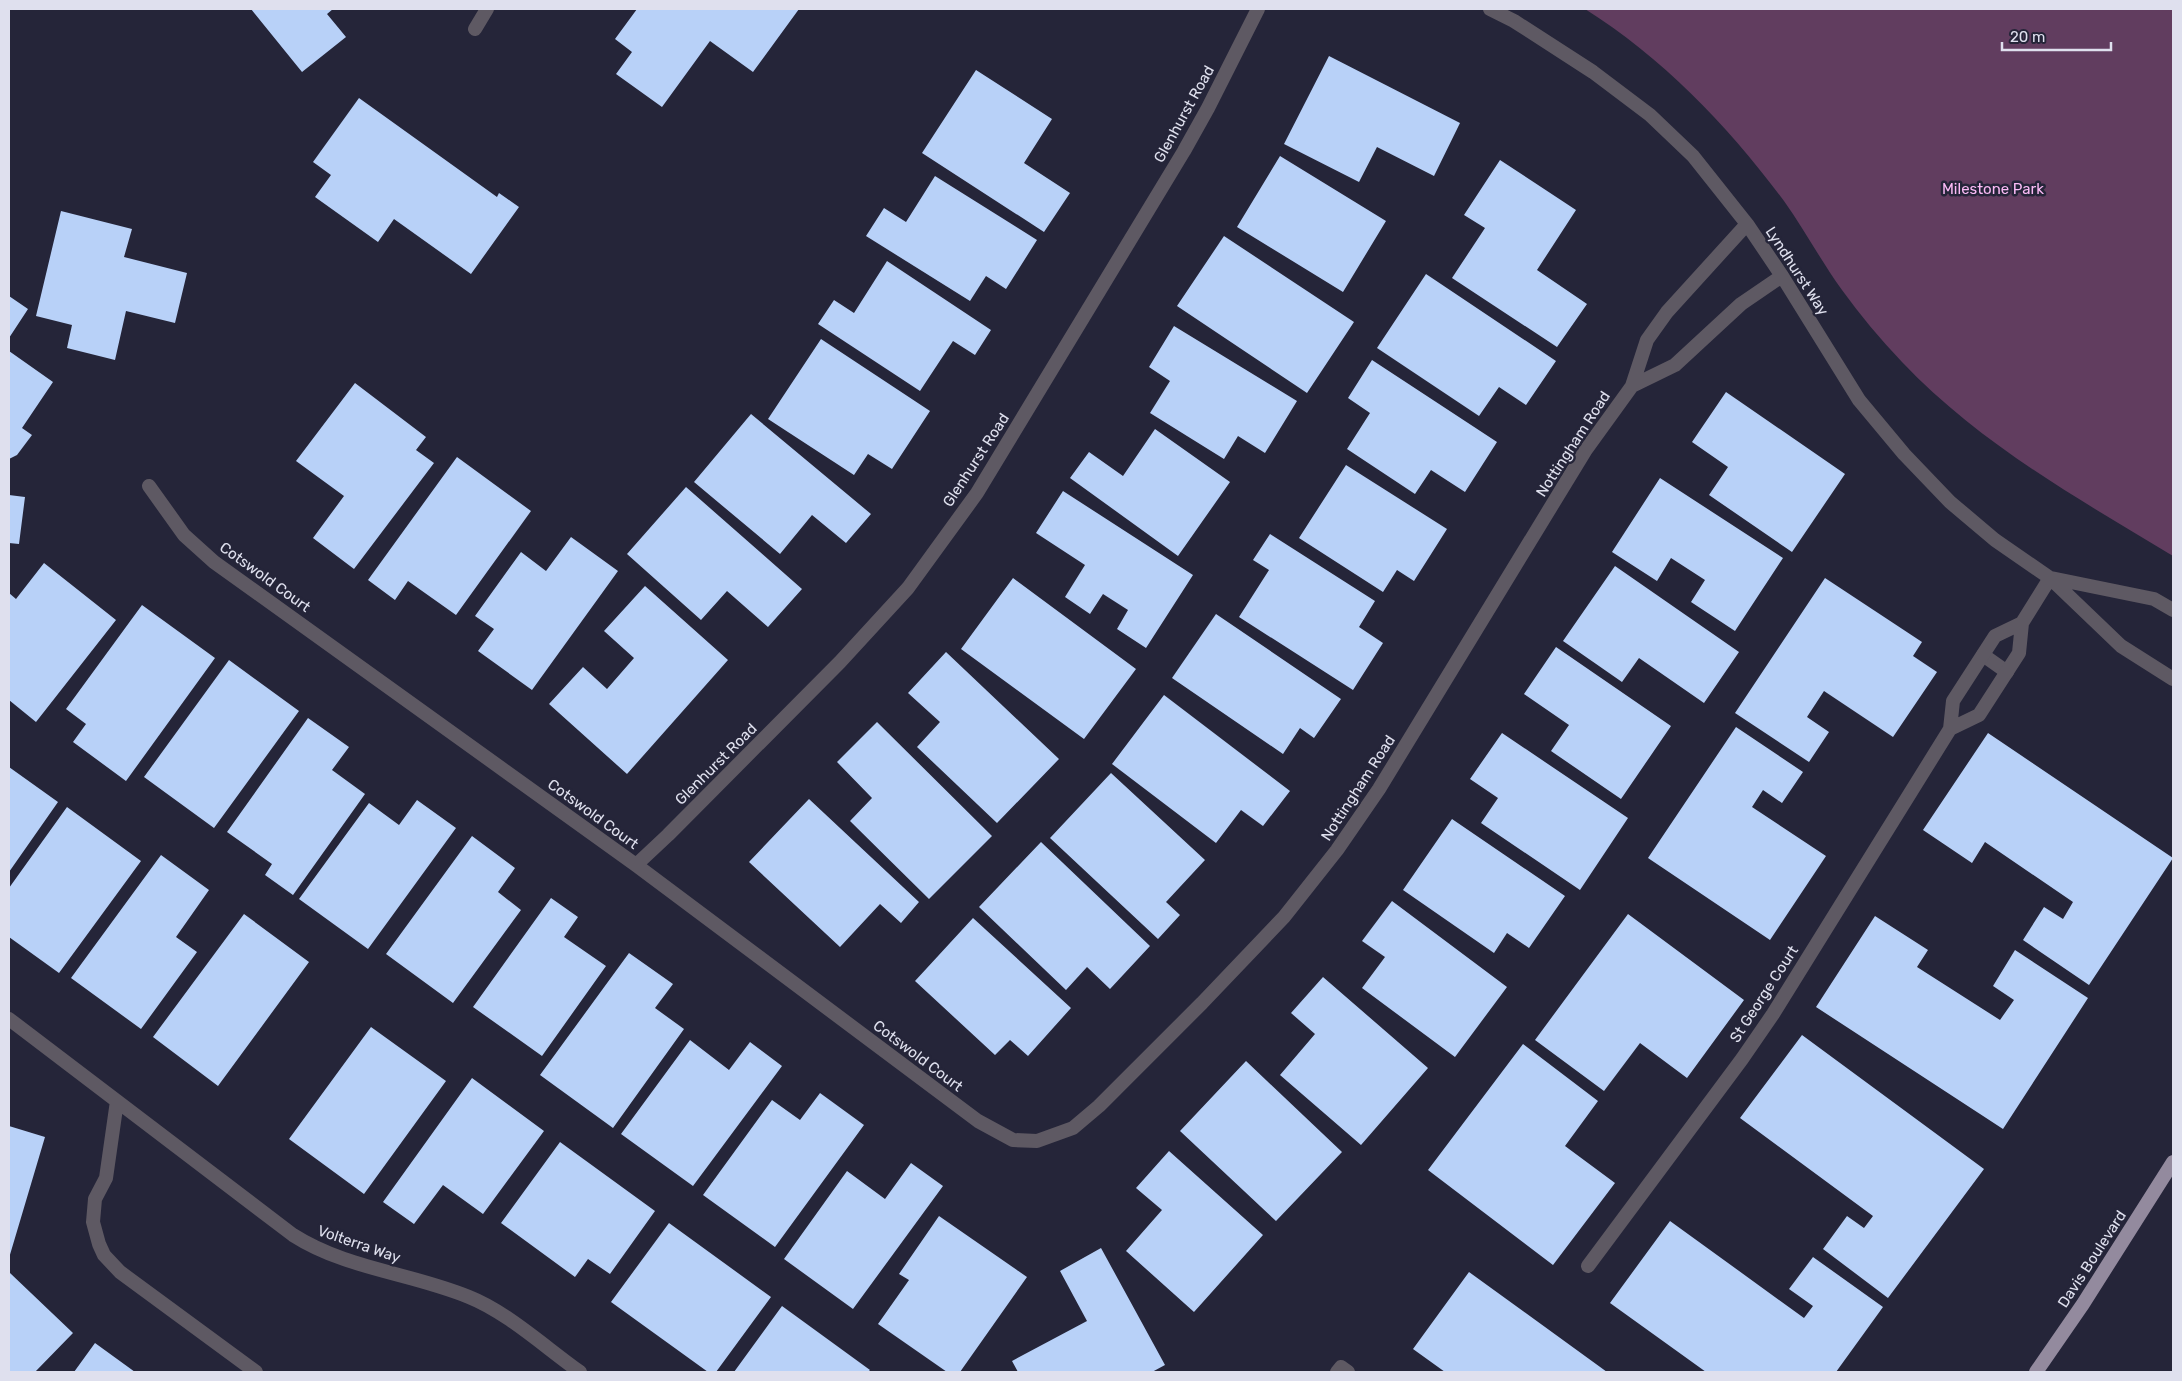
<svg xmlns="http://www.w3.org/2000/svg" width="2182" height="1381" viewBox="0 0 2182 1381" font-family="Rubik,sans-serif">
<rect width="100%" height="100%" fill="#252539"/>
<path fill="#613d5f" d="M1585,9H2173V556C2077,498 1980,444 1902,362C1880,339 1860,315 1842,290C1821,261 1804,229 1784,201C1729,127 1663,58 1585,9Z"/>
<path fill="#b8d1f8" d="M251,9H333L327,14L346,37L302,72Z
M637,9H799L753,72L710,41L662,107L616,74L632,52L615,39Z
M1329,56L1460,123L1434,176L1377,147L1359,182L1284,144Z
M976,70L1052,119L1024,163L1070,193L1044,232L922,153Z
M359,98L497,197L499,193L519,207L471,274L394,219L378,242L315,197L331,175L313,162Z
M1280,156L1386,221L1343,292L1237,227Z
M1500,160L1576,210L1537,270L1587,304L1557,347L1452,278L1485,228L1464,215Z
M935,176L1037,240L1006,289L986,276L970,301L866,236L884,208L906,222Z
M61,211L132,229L124,257L187,273L175,323L126,311L115,360L67,348L72,325L36,316Z
M1224,236L1354,322L1307,393L1177,306Z
M887,261L991,330L975,355L953,341L920,391L818,324L834,300L854,313Z
M1426,274L1556,361L1526,405L1499,387L1479,416L1377,348Z
M9,296L28,309L9,338Z
M1174,326L1297,401L1265,453L1238,436L1224,459L1150,413L1170,381L1149,367Z
M821,339L930,411L892,469L868,454L854,475L768,419Z
M9,351L53,382L22,428L32,435L17,455L9,459Z
M1372,360L1497,442L1465,492L1431,470L1415,494L1347,449L1370,413L1348,398Z
M355,383L426,437L416,450L434,463L354,569L313,538L344,496L296,461Z
M1726,392L1845,474L1792,552L1709,495L1728,467L1692,442Z
M751,414L871,514L846,543L812,515L780,554L694,482Z
M1155,429L1230,482L1178,556L1070,478L1089,452L1123,476Z
M457,457L531,511L456,615L408,581L395,600L368,580Z
M1346,465L1447,529L1414,581L1397,570L1383,592L1299,538Z
M1660,478L1783,558L1735,631L1691,602L1705,580L1671,558L1657,581L1612,552Z
M686,487L802,589L768,627L727,591L701,620L627,554Z
M1063,491L1193,575L1146,648L1117,629L1128,610L1103,594L1090,614L1065,597L1085,565L1036,533Z
M9,495L25,497L19,544L9,543Z
M1270,534L1375,601L1359,627L1383,643L1353,690L1239,617L1269,570L1253,560Z
M571,537L618,571L532,690L478,651L494,629L475,616L521,552L546,571Z
M44,563L116,620L36,722L9,700V593L16,599Z
M1615,566L1739,652L1704,703L1639,658L1622,682L1563,641Z
M1013,578L1136,669L1084,739L961,649Z
M1825,578L1922,642L1913,656L1937,672L1893,737L1824,691L1807,717L1829,732L1809,762L1735,713Z
M645,586L728,660L627,774L549,704L583,667L607,689L634,658L604,631Z
M142,605L215,658L126,781L73,742L86,724L66,709Z
M1216,614L1341,699L1314,738L1300,728L1283,754L1172,678Z
M1556,647L1671,726L1621,799L1551,751L1569,725L1524,694Z
M946,652L1059,759L997,823L917,747L940,722L908,693Z
M229,660L299,711L214,828L144,777Z
M1164,695L1290,791L1263,826L1241,810L1216,843L1112,764Z
M308,718L349,747L332,770L365,794L293,895L265,875L272,864L227,832Z
M877,722L992,836L929,899L850,821L872,798L837,762Z
M1736,727L1803,772L1782,803L1763,790L1752,807L1826,856L1770,940L1648,858Z
M1502,733L1628,818L1580,890L1481,823L1498,798L1470,779Z
M1988,733L2173,858L2089,985L2023,940L2044,907L2063,919L2073,902L1985,842L1972,863L1923,830Z
M9,767L58,802L9,872Z
M1111,773L1205,860L1166,902L1180,915L1158,939L1050,838Z
M809,799L919,902L901,923L880,904L840,947L749,862Z
M417,800L456,828L368,949L299,899L369,803L399,825Z
M67,807L141,861L59,973L9,937V888Z
M1452,819L1565,896L1529,948L1507,933L1494,953L1403,890Z
M472,836L515,868L498,892L521,910L453,1003L386,954Z
M1041,842L1150,946L1110,989L1087,967L1066,990L979,907Z
M161,855L209,890L176,937L197,952L141,1029L71,978Z
M551,898L578,917L564,937L606,966L542,1056L473,1007Z
M1392,901L1507,987L1455,1057L1362,988L1385,957L1362,941Z
M244,914L309,962L218,1086L153,1037Z
M1628,914L1744,1000L1687,1078L1640,1043L1604,1091L1535,1040Z
M1875,916L1928,950L1917,967L2000,1020L2014,1000L1993,986L2015,950L2088,998L2003,1129L1816,1007Z
M973,918L1071,1008L1028,1056L1010,1040L995,1055L915,981Z
M629,953L673,984L655,1008L684,1029L613,1128L540,1075Z
M1323,977L1428,1068L1361,1145L1280,1075L1315,1034L1291,1013Z
M371,1027L446,1081L364,1194L289,1139Z
M1802,1035L1984,1169L1888,1298L1823,1249L1847,1216L1864,1228L1873,1216L1740,1118Z
M690,1040L729,1070L750,1042L782,1066L693,1186L621,1134Z
M1523,1044L1598,1101L1565,1146L1615,1183L1553,1265L1428,1170Z
M1246,1061L1342,1152L1276,1221L1180,1131Z
M472,1078L544,1131L483,1214L443,1185L414,1224L383,1202Z
M820,1093L864,1125L775,1247L703,1195L772,1100L800,1120Z
M9,1126L45,1137L9,1258Z
M560,1142L655,1211L610,1274L588,1259L575,1277L501,1223Z
M1169,1151L1263,1235L1194,1312L1126,1251L1162,1210L1136,1188Z
M911,1163L943,1186L853,1309L784,1259L847,1171L885,1199Z
M939,1216L1027,1277L960,1372H947L878,1324L909,1280L899,1274Z
M1670,1221L1804,1318L1813,1306L1789,1289L1813,1257L1883,1307L1836,1372H1706L1610,1303Z
M669,1223L771,1297L716,1372H708L611,1302Z
M1101,1248L1165,1365L1152,1372H1018L1012,1361L1087,1321L1060,1271Z
M1469,1272L1607,1372H1445L1413,1349Z
M10,1273L73,1333L35,1372H9Z
M782,1306L870,1370L868,1372H734Z
M95,1343L135,1372H74Z"/>
<g fill="none" stroke-linecap="round" stroke-linejoin="round">
<path stroke="#5e5963" stroke-width="14" d="M1983,655L2007,672
M1337,1372L1341,1367L1348,1372"/>
<path stroke="#5e5963" stroke-width="14" d="M1490,9L1514,21L1593,72L1650,115L1693,156L1747,224L1782,276L1859,400L1904,454L1950,502L1995,540L2050,578L2121,646L2173,679
M475,29L487,9
M1632,386L1675,365L1741,304L1782,276
M149,486L184,535L214,562L636,865L978,1121L1013,1140L1037,1141L1073,1128L1099,1106L1202,1003L1284,917L1337,850L1379,789L1585,451L1632,386L1647,340L1667,312L1747,224
M2051,578L2154,599L2173,610
M2022,623L2019,653L1979,715L1950,729L1953,701L1995,636Z
M2022,623L2050,578
M636,865L668,835L840,662L908,588L977,493L1184,151L1208,108L1258,9
M9,1019L293,1235C346,1269 411,1273 469,1297C507,1312 546,1348 580,1372
M117,1101L106,1178L95,1199L93,1222L99,1244L104,1255L120,1272L256,1372
M1588,1266L1742,1059L1773,1014L1950,729"/>
<path stroke="#938a9e" stroke-width="14" d="M2036,1372L2083,1304L2173,1162"/>
</g>
<g text-anchor="middle" dominant-baseline="central" stroke-width="5" stroke-linejoin="round" paint-order="stroke">
<g font-size="15" fill="#dfe0ee" stroke="#252539">
<text transform="translate(1184 114) rotate(-61)">Glenhurst Road</text>
<text transform="translate(1797 271) rotate(57)">Lyndhurst Way</text>
<text transform="translate(1573 444) rotate(-57)">Nottingham Road</text>
<text transform="translate(976 460) rotate(-57)">Glenhurst Road</text>
<text transform="translate(265 577) rotate(36)">Cotswold Court</text>
<text transform="translate(716 764) rotate(-45)">Glenhurst Road</text>
<text transform="translate(1358 788) rotate(-57)">Nottingham Road</text>
<text transform="translate(593 814) rotate(36)">Cotswold Court</text>
<text transform="translate(1764 994) rotate(-57)">St George Court</text>
<text transform="translate(918 1056) rotate(37)">Cotswold Court</text>
<text transform="translate(359 1244) rotate(19)">Volterra Way</text>
<text transform="translate(2092 1259) rotate(-57)">Davis Boulevard</text>
</g>
<g font-size="15" fill="#fabaf5" stroke="#252539">
<text x="1993" y="189">Milestone Park</text>
</g>
</g>
<rect width="2182" height="1381" fill="none" stroke="#dfe0ee" stroke-width="20"/>
<path d="M2002 42v8h109v-8" fill="none" stroke="#dfe0ee" stroke-width="2.5"/>
<text x="2010" y="42" font-size="15" fill="#dfe0ee" stroke="#252539" stroke-width="4" paint-order="stroke">20 m</text>
</svg>
